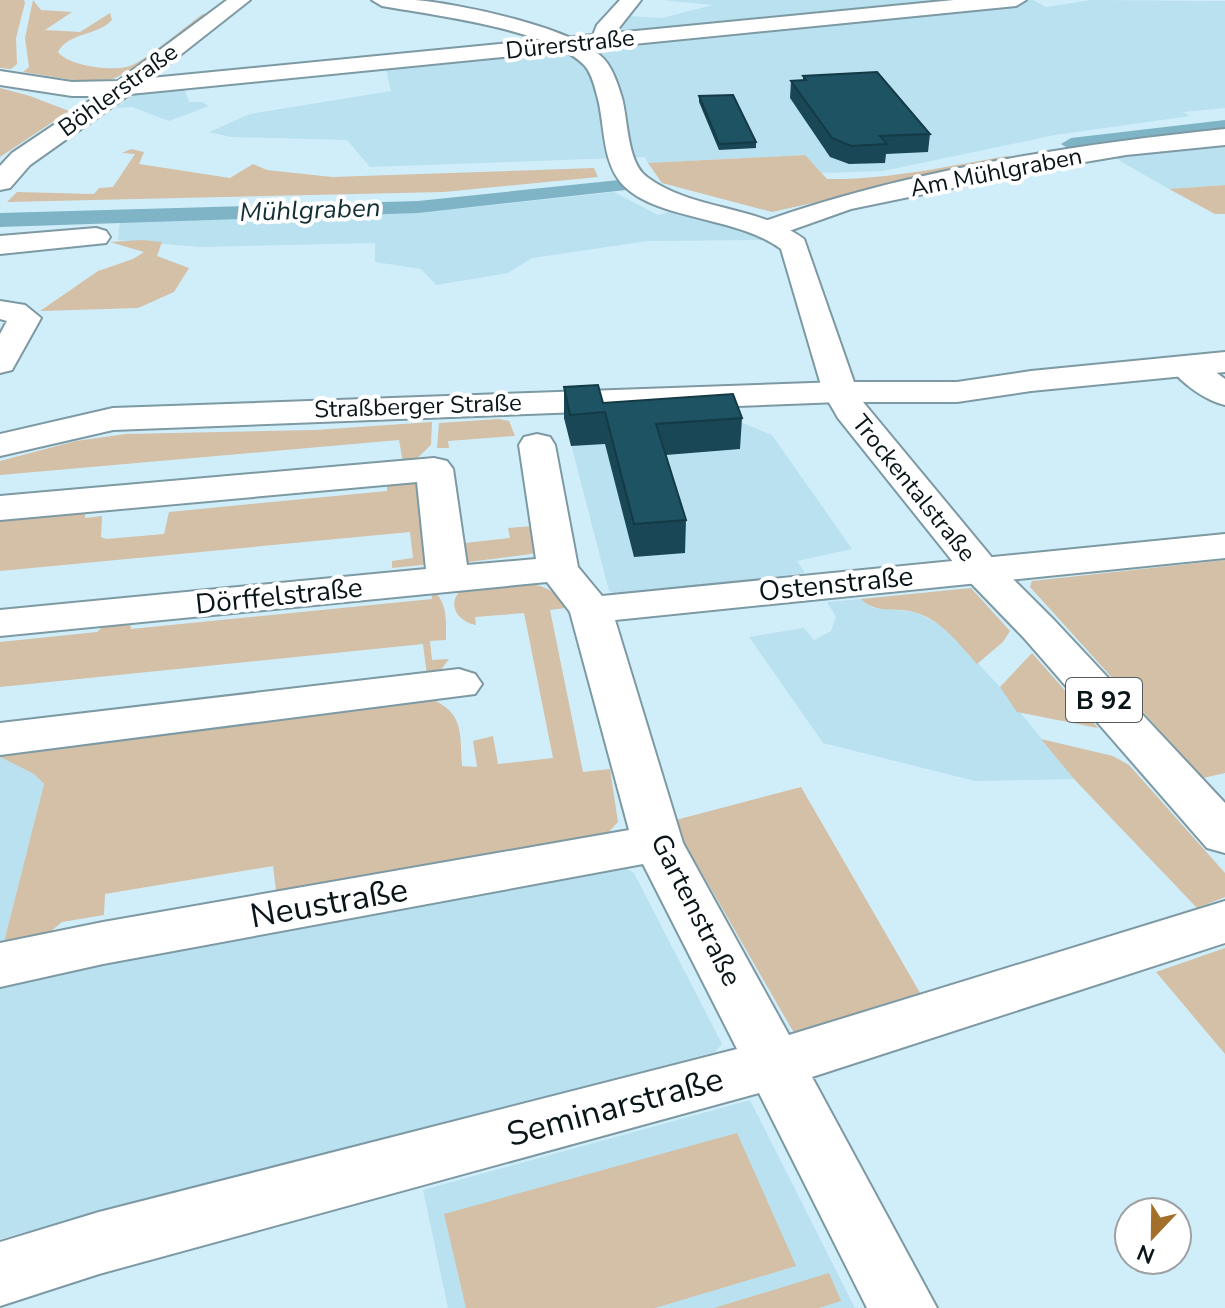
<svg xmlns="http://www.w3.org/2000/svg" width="1225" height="1308" viewBox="0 0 1225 1308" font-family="'Nunito Sans',sans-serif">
<rect width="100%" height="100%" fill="#d0eef9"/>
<path fill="#bae1ef" d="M662,0H1033L1046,7L1091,0L1225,1V108L1183,112L1190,116L1055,135L883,171L822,173L804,155L648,163L645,157L370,167L347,140L231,137L209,132L250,114L391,91L386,69L838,24L825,13L618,31L631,16L662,18L713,5Z
M184,89L189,102H202L209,106L169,121L132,107L116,108L135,94Z
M1225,143V185L1169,189L1115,158L1111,153Z
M614,192L658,215L672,211L738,228L767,240L648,241L532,258L508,273L436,285L421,269L375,262V243L200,247L118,240L120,220L211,215L397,213L467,208Z
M607,415L733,419L772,435L852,549L797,561L805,573L616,594L609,591L564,417Z
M861,599L873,608L915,612L944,627L1000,687L1074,779L975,781L823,743L749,637L804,628L814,640L831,631L836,617L827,602Z
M0,757L34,774L44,784L4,942H0Z
M627,869L634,873L722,1044L715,1052L0,1239V982Z
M750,1100L855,1308H448L423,1190Z"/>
<path fill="#d4bfa7" d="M0,0H24L25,3L16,38L17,64L11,69L0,68Z
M33,0L41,10L72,12L45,30L80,32L110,13L112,20C97,36 69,32 58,52C68,66 114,72 130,66C145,61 187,25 203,14H207L129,71L113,79L79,81L23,72L29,67L25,38Z
M0,88L30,96L69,111L0,157Z
M131,149L144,152L139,164L230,178L253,164L267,170L332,177L594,168L598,177L444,192L7,202L17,192L94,194L99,188L113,187L135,154L122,153Z
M805,155L827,179C888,180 948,166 1008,156L1014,158L772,212L662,183L648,163Z
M1225,185V214H1215L1169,189Z
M142,240L162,242L157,256L189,268L174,292L138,308L40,311L98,271L133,259L144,252L110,242Z
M499,419L509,421L515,436L448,441L449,448H437L439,423Z
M432,422L431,445L411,464L403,462L399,440L0,475V461L76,441L126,434L315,430Z
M423,481L432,564L392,568V561L413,558L410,532L0,571V516L107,502L105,511L85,513V518L102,516L101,537L106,539L164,534L169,512L387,491V484Z
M462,525L465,543L510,538L508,528L546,525L543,550L531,554L460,563L450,526Z
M1225,560V773L1203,778L1030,587L1032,581Z
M520,583C540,584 557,589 565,608L550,610L583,772L610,769L618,822L602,839L277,899L273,866L105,894L104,915L62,922L44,937L4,942L44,784L34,774L0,757V745L427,697C464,712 460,730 462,766L477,767L473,741L493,736L498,764L553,758L524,613L475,617L476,625C451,620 446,595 469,586C483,581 505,584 520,583Z
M431,588C448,603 446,618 446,640L430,641L432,660L449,659L437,675L427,676L423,644L0,687V642L97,632L108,622L130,621L131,629L432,599Z
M971,588L1010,631L1003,642L977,664C959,644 942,620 914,612C896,607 875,614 861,599Z
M1032,653L1098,728L1017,712L1000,687Z
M1041,739L1113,756L1129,765L1225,873V897L1197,908L1074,779Z
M801,787L923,998L801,1032L793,1031L787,1021L672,821Z
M1225,948V1054L1156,972Z
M737,1133L796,1266L655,1308H466L444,1214Z
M829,1273L841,1301L819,1308H714Z"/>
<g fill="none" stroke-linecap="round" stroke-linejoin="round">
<path fill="#7fb4c6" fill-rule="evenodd" d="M1225,120V132L1071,150L1061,144L1071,138Z
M619,180L629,186L626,190L418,213L0,227V213L418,201Z"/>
<defs>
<path id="minor" d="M227,0H250L151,78L593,35L597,25L620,0H641L615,33L954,0H1026L1016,6L130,94L30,165L10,188L0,190V166L12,153L97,96H72L0,85V71L72,82L118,81Z
M1225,129V145L1126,155L1049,168L851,209L772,237L762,234L758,228L762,222C909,170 1070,145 1225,129Z
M96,228L106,231L110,237L106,243L0,254V236Z
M0,301L25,305L41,318L12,370L0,373V334L7,321L0,319Z
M1186,356L1198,359L1225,379V405C1206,401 1181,383 1169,366L1174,359Z
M840,382L852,385L857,392L852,399L840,402L113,430L0,456V434L113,408Z
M537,434L550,437L555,445L578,567L602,596L1225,534V558L615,620L683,843L789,1035L1225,901V943L812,1077L937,1308H867L759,1093L99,1274L0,1306V1242L99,1212L737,1049L643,864L103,964L0,987V943L103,922L629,830L570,612L547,582L0,636V610L426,569L417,482L0,520V496L434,458L447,461L453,469L467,565L536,559L519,445L524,437Z
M459,669L475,674L482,684L475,694L0,755V723Z"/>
<path id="major" d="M372,0C386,0 400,0 414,0C457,3 576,28 604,59C613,69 618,85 622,98C628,120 627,163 647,177C693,211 757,205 804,239L854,382H957L1031,371L1225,352V372L1031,391L957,402H863L994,560L1054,620L1225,803V853L1207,848L1024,638L966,578L838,418L823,392L781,249C736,216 658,220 624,186C602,164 605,127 598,99C595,88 592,74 585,66C551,29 432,15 382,6Z"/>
</defs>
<use href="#minor" stroke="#7d99a3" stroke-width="4"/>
<use href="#major" stroke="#7d99a3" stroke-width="4"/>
<use href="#minor" fill="#fff" fill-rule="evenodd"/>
<use href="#major" fill="#fff" fill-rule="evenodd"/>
</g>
<path fill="#194755" d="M803,76L930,134L928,152L886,154L885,163L849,164L830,157L790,98L791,81L803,80Z
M699,96L756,142V148L719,150L699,102Z
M564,387L603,403L742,418L740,449L666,455L686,520L685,553L634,557L605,444L571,446L564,418Z"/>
<path fill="#1d5363" stroke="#143a45" stroke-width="2" d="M877,72L930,134L880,136L887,144L851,146L832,138L791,81L806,80L803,76Z
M733,95L756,142L719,144L699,96Z
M598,385L603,403L733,394L742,418L656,424L686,520L634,524L605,412L570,415L564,387Z"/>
<g text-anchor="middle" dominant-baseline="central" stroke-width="8" stroke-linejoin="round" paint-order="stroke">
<g font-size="24" fill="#0a1519" stroke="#fff">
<text transform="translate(570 44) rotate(-6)">Dürerstraße</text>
<text transform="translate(118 90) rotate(-36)">Böhlerstraße</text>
<text transform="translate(996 172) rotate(-11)">Am Mühlgraben</text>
<text transform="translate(418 406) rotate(-2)">Straßberger Straße</text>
<text transform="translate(914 488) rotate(51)">Trockentalstraße</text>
</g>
<g font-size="26" font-style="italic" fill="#122e36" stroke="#fff">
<text transform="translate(310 210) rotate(-2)">Mühlgraben</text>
</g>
<rect fill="#fff" stroke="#545b5e" stroke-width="2" x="1066" y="678" width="76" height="44" rx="6"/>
<g font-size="26" font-weight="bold" fill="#0a1519">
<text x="1104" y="700">B 92</text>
</g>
<g font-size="28" fill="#0a1519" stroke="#fff">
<text transform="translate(836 584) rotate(-6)">Ostenstraße</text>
<text transform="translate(279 596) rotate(-6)">Dörffelstraße</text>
<text transform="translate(696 910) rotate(63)">Gartenstraße</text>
</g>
<g font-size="34" fill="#0a1519" stroke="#fff">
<text transform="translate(329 903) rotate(-10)">Neustraße</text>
<text transform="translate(615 1107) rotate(-15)">Seminarstraße</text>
</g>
</g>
<g transform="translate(1153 1236) rotate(202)"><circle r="38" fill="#ffffff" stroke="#9da1a3" stroke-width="2"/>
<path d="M0-6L14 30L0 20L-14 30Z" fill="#a46f28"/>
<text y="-12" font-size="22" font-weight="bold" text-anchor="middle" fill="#0a1519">N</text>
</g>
</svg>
